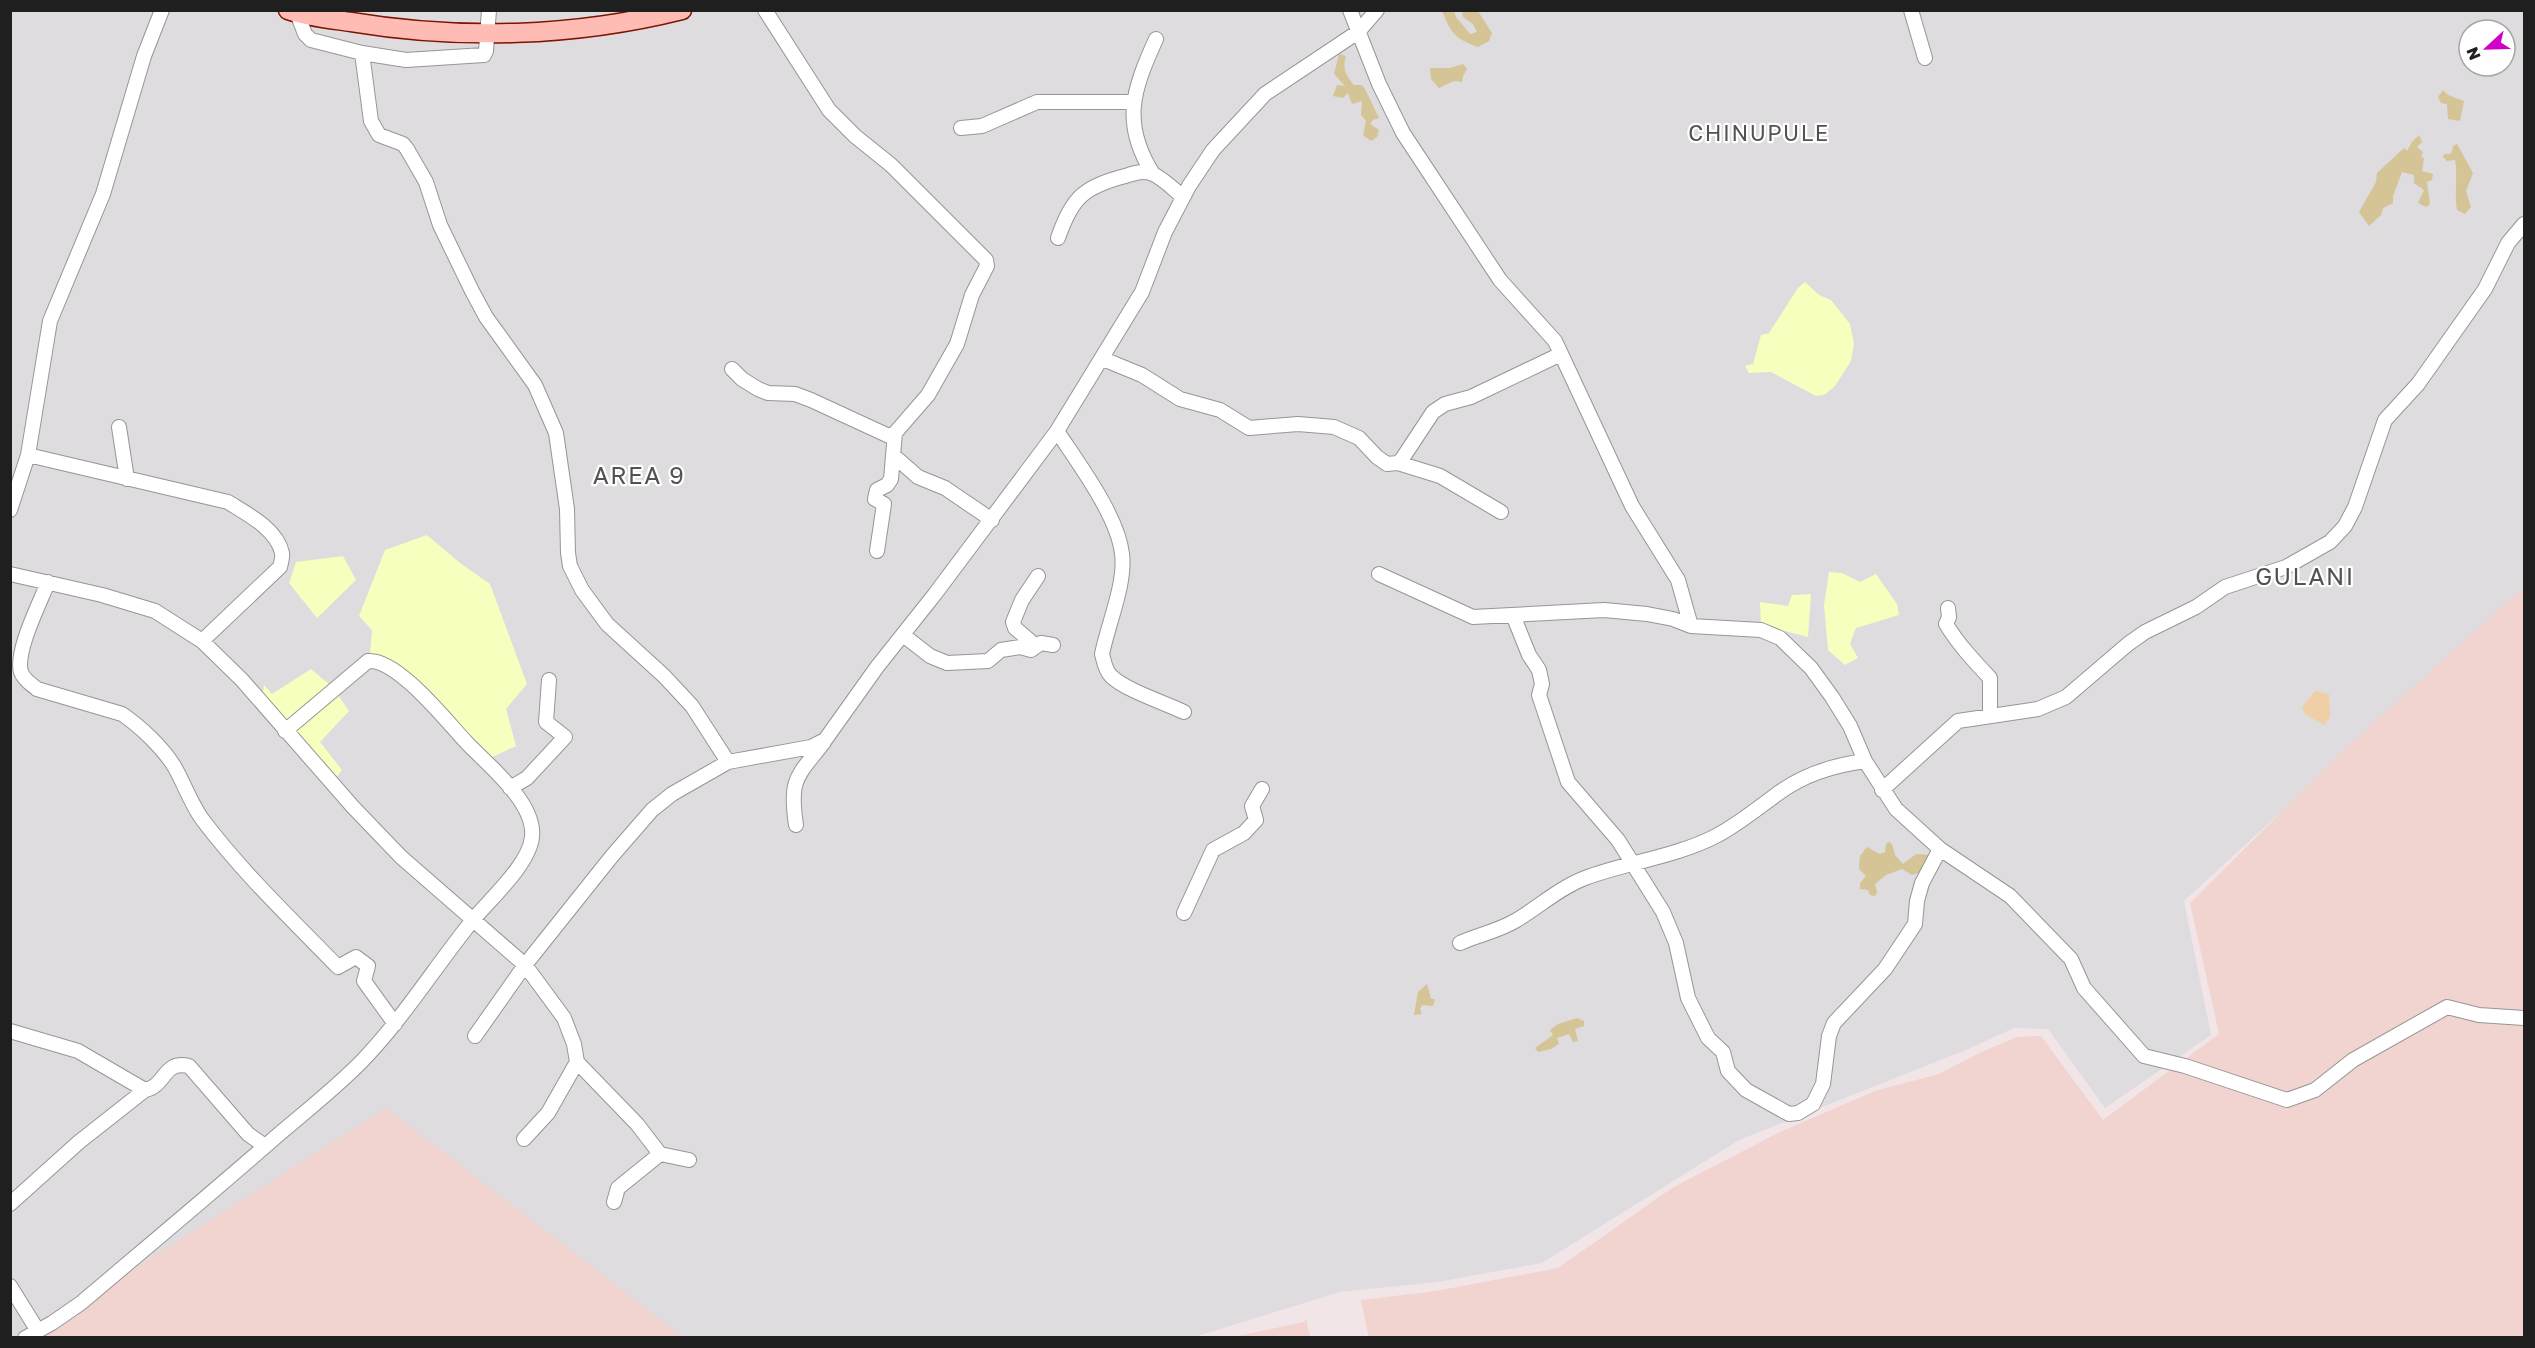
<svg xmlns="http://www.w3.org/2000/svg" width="2535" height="1348" viewBox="0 0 2535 1348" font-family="'Golos Text',sans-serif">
<rect width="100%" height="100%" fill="#f1e5e8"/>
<path fill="#dedcde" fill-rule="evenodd" d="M10,11H2524V590L2184,901L2211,1035L2105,1108L2048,1029L2014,1028L1966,1050L1739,1140L1542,1263L1437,1282L1340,1292L1191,1338L11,1337ZM2469,30H2505V66H2469Z"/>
<path fill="#f1d3cf" d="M2524,587V1337L1369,1338L1361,1300L1436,1291L1558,1268L1672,1188L1780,1132L1875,1091L1939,1074L1977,1054L2017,1037L2041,1036L2103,1120L2219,1034L2190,903L2348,746Z
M386,1108L683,1337L26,1338Z
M1306,1319L1310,1337H1233L1304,1322Z"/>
<path fill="#f0cfa6" d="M2315,691L2329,694L2330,717L2324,725L2305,714L2302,707Z"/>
<path fill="#d4c496" d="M1442,11H1454L1456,17L1470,34L1477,32L1473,24L1463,17L1462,11H1478L1492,33L1489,41L1478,47C1455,39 1451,33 1442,11Z
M1339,54L1346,56C1342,69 1346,75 1354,85H1362L1365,89L1379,118L1373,120L1370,124L1379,130L1377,137L1371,141L1363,135L1366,121L1361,115L1362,101L1352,104L1348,93L1343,98L1333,96L1337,85L1345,86L1334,74Z
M1463,64L1467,69L1463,76L1462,82L1454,81L1439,88L1431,79L1430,68H1450Z
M2443,90L2448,95L2464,101L2460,121L2448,119L2447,104L2441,103L2438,97Z
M2419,135L2422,142L2417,147L2423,152L2421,157L2424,158L2422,171L2433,174L2432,180L2427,182L2430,204L2426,207L2418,203L2424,190L2414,183V175L2402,172L2393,196V203L2383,208L2381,215L2369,226L2359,212L2376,182L2377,173L2404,148L2407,151L2412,142Z
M2457,144L2473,173L2466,191L2471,207L2465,214L2457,210C2454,193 2458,177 2455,160L2447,161L2443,157L2444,154H2451L2453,146Z
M1889,842L1892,844L1895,855L1903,864L1916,854L1932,855L1921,872L1912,875L1902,869L1886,875L1875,884L1877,892L1875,896L1870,895L1868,890L1860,889V883L1866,876L1859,869L1860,856L1867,847L1880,854L1885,852L1886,844Z
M1427,984L1431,999H1435L1433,1006L1422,1005L1420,1009L1422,1014L1414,1015L1418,992Z
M1577,1018L1584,1021V1026L1575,1029L1578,1041L1573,1042L1569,1034L1557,1038L1559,1044L1551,1049L1538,1052L1535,1048L1553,1035L1550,1030L1558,1024Z"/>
<path fill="#f7ffbe" d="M1805,282L1819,295L1831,300L1850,324L1854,344L1851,361L1835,386L1824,395L1816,396L1771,372L1749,373L1745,366L1753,364L1761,335L1769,333L1798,288Z
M427,535L460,563L490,584L527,684L506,709L516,746L488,759L370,655L372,630L359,616L385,550Z
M343,556L356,580L317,618L289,583L296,562Z
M1829,572L1842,573L1860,582L1876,574L1897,604L1899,615L1856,628L1850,644L1858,658L1845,665L1828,650L1824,605Z
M1811,594L1808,637L1761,625L1760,602L1788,606L1792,595Z
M311,669L330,685L286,725L262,699L264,685L272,694Z
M336,692L349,711L320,742L342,770L335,779L292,732Z"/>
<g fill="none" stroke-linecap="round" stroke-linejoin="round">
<defs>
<path id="minor" d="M1350,10L1379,84L1403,133L1500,280L1555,341L1632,506L1678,580L1691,626
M1911,10L1925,58
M297,13L305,34L311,40L362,53L406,60L484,55L486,51L489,10
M362,53L371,121L379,135L403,144L407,149L426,182L440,225L472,291L486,317L535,385L556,433L567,509L568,553L570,566L582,590L607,624L664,676L692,706L728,762
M961,128L982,126L1037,102H1134
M1153,174C1121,123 1133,90 1156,39
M1058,238C1072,197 1084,187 1125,176C1135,173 1143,170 1153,174C1164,179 1174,190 1183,197
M1103,359L1142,375L1180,399L1220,410L1249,428L1298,424L1334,427L1359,438L1377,457L1387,464L1398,463L1402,459L1433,412L1445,404L1471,397L1561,354
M732,369L742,379L758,389L768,393L795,394L811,400L889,436L895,433L928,395L957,344L972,295L987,266L986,260L891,165L855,136L829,110L765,10
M119,427L127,479
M1057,431C1078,463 1118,516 1122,554C1126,583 1108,624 1102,654C1104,661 1105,670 1111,676C1125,690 1165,703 1184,712
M28,455L228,502C247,514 277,529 282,553C283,557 281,563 280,567L202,641
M893,455L918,477L945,488L992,520
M1398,463L1440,476L1501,512
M10,510L28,455L50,321L103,194L144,56L162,10
M877,551L884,504L875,499L877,490L887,485L891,479L895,433
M10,574L102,595L155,611L202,641L242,680L353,807L401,857L525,965L564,1018L574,1044L577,1062L548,1113L524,1139
M1379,574L1473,617L1604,610L1647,614L1673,619L1691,626L1761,630L1780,638L1811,668L1832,697L1850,726L1865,761L1896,809L1940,849L2010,896L2071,959L2084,988L2144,1056L2185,1066L2287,1100L2315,1090L2353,1060L2447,1007L2479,1015L2524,1018
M48,582C40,603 15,651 21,672C24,680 31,684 37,689L122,714C141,727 162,747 174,766C184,783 190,802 202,819C242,872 291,919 338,967L356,957L368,966L364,981L395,1024
M1948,608L1949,617L1946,624C1958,644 1974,661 1990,678V716
M1513,615L1529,655L1539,670L1542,684L1539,695L1568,782L1618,840L1663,912L1676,943L1688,998L1708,1038L1723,1052L1728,1071L1746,1090L1789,1114L1798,1113L1813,1104L1823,1084L1829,1036L1834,1023L1885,969L1915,924L1917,901L1922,883L1940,849
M903,635L930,656L947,663L988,661L1001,650L1020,647L1031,650L1041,643L1053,645
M1036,646L1015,628L1013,622L1022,600L1038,576
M510,788L527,778L565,737L546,722L549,680
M1882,790L1958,721L2038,709L2066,697L2128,644L2145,632L2196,607L2225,587L2286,567L2330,542L2345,526L2355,507L2385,420L2418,384L2485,289L2508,243L2524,224
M796,825C789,778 797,777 824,742
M1184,913L1213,850L1244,833L1256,820L1252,806L1262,789
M1460,943C1478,935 1498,931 1515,921C1539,907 1559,888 1585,878C1628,862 1675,857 1716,836C1739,824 1759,807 1780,792C1805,774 1835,765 1865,761
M10,1031L78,1051L145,1090
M475,1036L525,965L612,856L652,810L672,794L728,762L811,747L825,740L877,667L935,594L1057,431L1142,292L1165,232L1189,186L1213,150L1265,94L1358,32L1377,10
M577,1062L637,1124L660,1154
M614,1202L618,1188L660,1154L689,1160
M10,1204L79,1142L145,1090C166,1086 163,1060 189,1066L248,1134L265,1146
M10,1286L38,1331
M25,1338L52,1323L81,1303C147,1247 213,1192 278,1135C306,1111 337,1087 363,1060C404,1017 435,967 472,921C490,899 529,865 532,837C536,803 488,765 467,743C447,722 397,658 368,661L285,731"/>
<path id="secondary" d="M288,10C308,17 330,19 351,22C460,40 574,37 682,10"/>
</defs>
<use href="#minor" stroke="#969696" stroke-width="16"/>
<use href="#secondary" stroke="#7d1300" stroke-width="21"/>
<use href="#minor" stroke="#fff" stroke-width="14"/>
<use href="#secondary" stroke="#ffbcb5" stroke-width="18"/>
</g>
<g text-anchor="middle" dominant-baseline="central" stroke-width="4.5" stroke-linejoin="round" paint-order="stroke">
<g font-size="22" letter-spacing="1.5" fill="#525252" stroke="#fff">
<text x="1759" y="132">CHINUPULE</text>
</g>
<g font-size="24" letter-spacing="1.5" fill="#525252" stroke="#fff">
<text x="639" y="474">AREA 9</text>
<text x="2305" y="575">GULANI</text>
</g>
</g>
<rect width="2535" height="1348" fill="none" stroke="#1f1f1f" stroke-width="24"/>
<g transform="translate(2487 48) rotate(248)"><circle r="28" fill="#ffffff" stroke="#a5a5a5" stroke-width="1.5"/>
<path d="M0-4.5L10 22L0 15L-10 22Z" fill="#cf00c7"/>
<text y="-9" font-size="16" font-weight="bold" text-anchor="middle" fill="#1f1f1f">N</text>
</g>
</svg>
